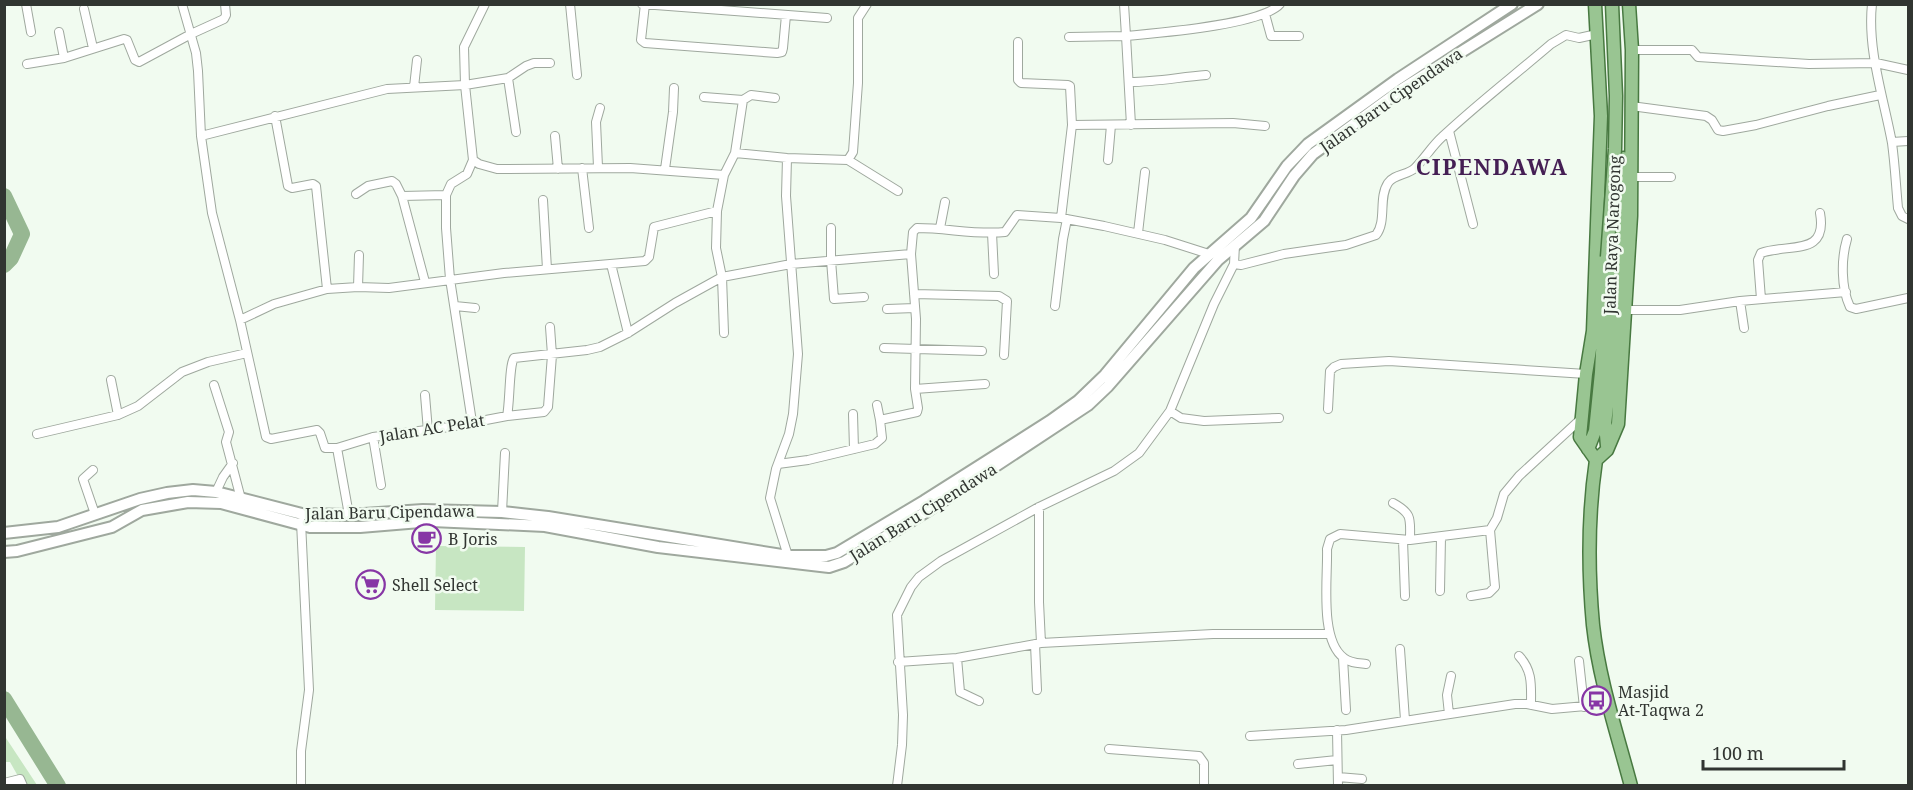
<svg xmlns="http://www.w3.org/2000/svg" width="1913" height="790" viewBox="0 0 1913 790" font-family="'Noto Serif',serif">
<rect width="100%" height="100%" fill="#f1fbf0"/>
<path fill="#c7e6c2" d="M436,546L525,547L524,611L435,610Z
M4,735L37,785H23L10,762H5Z"/>
<g fill="none" stroke-linecap="round" stroke-linejoin="round">
<path stroke="#97b792" stroke-width="16" d="M4,196L22,234L11,258L4,265
M4,699L58,786"/>
<defs>
<path id="street" d="M26,4L31,32
M182,4L196,53L198,71L201,136L212,213L240,320L266,437L271,439L317,430L320,433L325,448H337L373,437L449,427L507,416L544,412L548,407L552,355L550,327
M570,4L577,75
M642,4L827,18
M645,4L641,40L645,43L777,53L782,52L783,48L786,15
M1872,4C1867,50 1884,99 1892,143C1895,165 1896,187 1898,208L1902,216L1908,219
M84,9L93,48
M1265,14L1271,36H1299
M59,32L64,58
M1069,37L1126,36L1124,4
M1018,42V80L1021,83L1068,85L1070,86L1072,125
M1632,50H1692L1698,57L1809,64L1876,63L1908,70
M27,64L64,58L124,39L127,40L135,60L139,62L191,34L224,19L226,15L225,4
M508,78L516,132
M1130,82C1156,82 1180,77 1206,75
M414,87L417,60
M704,97L743,100
M1631,106L1706,116L1712,120L1718,130L1723,131L1756,125L1828,106L1880,95
M275,116L288,186L292,188L313,184L316,186L327,289
M1131,125L1126,36C1157,33 1262,25 1280,4
M1449,131L1473,224
M201,136L387,89L465,85L508,78L526,66L534,63H550
M555,136L558,169
M1892,142L1908,141
M735,153L787,158L848,160
M787,158L786,196L798,354L793,414L789,434L776,469L770,498L788,556
M473,160L479,164L497,169L630,168L724,175
M848,160L853,152L858,83V18L867,4
M848,160L898,191
M1108,160L1111,125
M598,167L596,122L600,108
M582,168L589,228
M665,169L673,112L674,88
M1631,177H1671
M356,194L368,186L392,181L396,184L402,196
M543,200L547,269
M1061,218L1072,125L1233,123L1265,126
M831,228V260L834,299L864,297
M940,228L945,202
M992,233L994,274
M1138,233L1145,172
M1847,239C1841,259 1841,288 1850,307L1856,309L1908,298
M611,264L628,333
M1234,264L1241,265L1284,254L1346,245L1376,235C1387,221 1378,198 1388,183C1394,174 1408,175 1415,168C1425,158 1432,146 1442,137C1477,104 1515,75 1551,44L1566,35L1579,38L1597,34
M425,282L402,196L446,195
M358,287L359,255
M914,294L999,296L1007,301L1004,355
M1761,299L1758,260L1761,253C1789,243 1828,257 1820,213
M1740,301L1744,328
M455,306L475,308
M1055,306L1063,239L1067,219
M887,309L915,308
M1626,310H1680L1740,301L1846,292
M240,320L274,304L327,289L358,287L389,288L504,273L645,261L649,257L654,227L717,211
M724,333L722,277L716,248L717,211L724,175L735,153L743,100L751,95L775,98
M884,348L982,351
M111,380L118,415
M214,385L229,432L226,442L241,499
M915,389L985,384
M425,395L428,431
M877,405L880,420
M1328,409L1330,371L1334,367L1341,364L1389,361L1586,374
M1170,411L1181,418L1204,421L1279,418
M853,414L854,449
M507,416C510,403 509,365 514,358L587,350L600,347L628,333L675,303L722,277L791,264L911,254L913,232L917,228C947,228 976,235 1005,232L1017,215L1061,218L1104,226L1165,240L1209,254
M472,422L450,279L446,228V195L451,184L467,174L473,160L465,85L464,47L485,4
M37,434L118,415L138,406L182,372L208,362L247,353
M373,437L381,485
M337,448L349,515
M778,464L808,460L875,444L882,438L880,420L917,412L918,408L915,389L916,319L911,254
M93,470L83,479L95,514
M216,492L223,477L233,463
M1393,503C1413,514 1410,519 1410,540
M1039,507V602L1041,643
M502,512L505,453
M301,522L309,690L301,751V786
M1403,540L1405,596
M1440,591L1441,537
M1471,596L1489,593L1495,587L1490,530L1497,518L1504,494L1519,476L1582,418
M1035,644L1037,690
M1400,649L1405,720
M1519,656C1533,671 1531,686 1531,705
M957,658L960,692L979,701
M1343,658L1346,710
M1579,661L1584,707
M898,662L957,658L1041,643L1213,634H1329
M1366,664C1358,663 1350,663 1344,658C1319,640 1328,577 1327,549L1330,539L1340,534L1410,540L1490,530
M1449,714L1447,695L1451,676
M1337,730L1338,786
M1250,736L1346,730L1515,704H1527L1552,709L1608,704
M1109,749L1199,756L1204,763V786
M1298,764L1337,760
M1338,777L1362,779
M4,783L20,779L23,786
M897,786L902,745L903,715L897,615L911,587L919,577L941,561L1039,507L1114,471L1139,453L1170,411L1214,304L1234,264L1235,245"/>
<path id="secondary" d="M4,533L58,527L140,499L167,493L193,490L216,492L302,514L349,515L423,510L502,512L548,517L788,556H826L837,553L924,501L1050,421L1078,401L1105,375L1194,268L1251,218L1287,166L1308,144L1398,79L1512,4
M4,552L17,551L112,527L142,510L188,502L221,503L310,527H360L432,521L545,526L658,547L829,567L844,562L929,510L1088,405L1108,386L1218,260L1264,221L1294,176L1313,154L1402,89L1538,4"/>
<path id="primary" d="M1595,4L1601,116L1593,331L1586,374L1580,437L1596,460
M1629,4L1632,50L1631,216L1618,424L1607,450L1596,460C1588,514 1588,571 1593,625C1599,680 1617,733 1631,786
M1607,446L1605,424L1611,372L1623,158
M1588,449L1595,431L1601,372L1607,257"/>
</defs>
<use href="#street" stroke="#9fa89e" stroke-width="10"/>
<use href="#secondary" stroke="#9fa89e" stroke-width="14"/>
<use href="#primary" stroke="#487941" stroke-width="15"/>
<use href="#street" stroke="#fff" stroke-width="8"/>
<use href="#secondary" stroke="#fff" stroke-width="10"/>
<use href="#primary" stroke="#99c592" stroke-width="12"/>
<defs>
<path id="primary-bridge" d="M1607,257L1615,149L1616,96L1612,4"/>
</defs>
<use href="#primary-bridge" stroke="#487941" stroke-width="15" stroke-linecap="butt"/>
<use href="#primary-bridge" stroke="#99c592" stroke-width="12"/>
</g>
<defs>
<symbol id="cafe-ring" viewBox="-11 -11 22 22"><circle r="9.5" fill="#f1fbf0" stroke="#8736a5" stroke-width="1.5"/><path d="M-5.5-4.5H6V0H3Q3 3.5 0 3.5H-2.5Q-5.5 3.5-5.5 0ZM3-3.2v2h1.7v-2ZM-6 4.5H4V6H-6Z" fill="#8736a5"/></symbol>
<symbol id="supermarket-ring" viewBox="-11 -11 22 22"><circle r="9.5" fill="#f1fbf0" stroke="#8736a5" stroke-width="1.5"/><path d="M-6-5.5h2.5l.6 2H6L4.5 2H-2.5L-4.4-4H-6ZM-1.5 3.2a1.3 1.3 0 1 0 .1 0ZM3 3.2a1.3 1.3 0 1 0 .1 0Z" fill="#8736a5"/></symbol>
<symbol id="bus-ring" viewBox="-11 -11 22 22"><circle r="9.5" fill="#f1fbf0" stroke="#8736a5" stroke-width="1.5"/><path d="M-5-6H5V4H4V6H2V4H-2V6H-4V4H-5ZM-3.5-4V0h7V-4ZM-3.5 1.2v1.5H-2V1.2ZM2 1.2v1.5H3.5V1.2Z" fill="#8736a5"/></symbol>
</defs>
<g fill-rule="evenodd">
<use href="#cafe-ring" x="410" y="522" width="33" height="33"/>
<use href="#supermarket-ring" x="354" y="568" width="33" height="33"/>
<use href="#bus-ring" x="1580" y="684" width="33" height="33"/>
</g>
<g text-anchor="middle" dominant-baseline="central" stroke-width="5" stroke-linejoin="round" paint-order="stroke">
<g font-size="16" fill="#313531" stroke="#f1fbf0">
<text transform="translate(1391 100) rotate(-35)">Jalan Baru Cipendawa</text>
<text transform="translate(1612 235) rotate(-88)">Jalan Raya Narogong</text>
<text transform="translate(432 428) rotate(-9)">Jalan AC Pelat</text>
<text transform="translate(390 512) rotate(-1)">Jalan Baru Cipendawa</text>
<text transform="translate(923 512) rotate(-32)">Jalan Baru Cipendawa</text>
</g>
<g font-size="16" fill="#313531" stroke="#f1fbf0" text-anchor="start">
<text x="448" y="539">B Joris</text>
<text x="392" y="585">Shell Select</text>
<text x="1618" y="692">Masjid<tspan x="1618" dy="18">At-Taqwa 2</tspan></text>
</g>
<g font-size="22" font-weight="bold" letter-spacing="1.5" fill="#451f54" stroke="#f1fbf0">
<text x="1492" y="166">CIPENDAWA</text>
</g>
</g>
<rect width="1913" height="790" fill="none" stroke="#313531" stroke-width="12"/>
<path d="M1703 760v9h141v-9" fill="none" stroke="#313531" stroke-width="3"/>
<text x="1712" y="760" font-size="18" fill="#313531" stroke="#f1fbf0" stroke-width="4.5" paint-order="stroke">100 m</text>
</svg>
